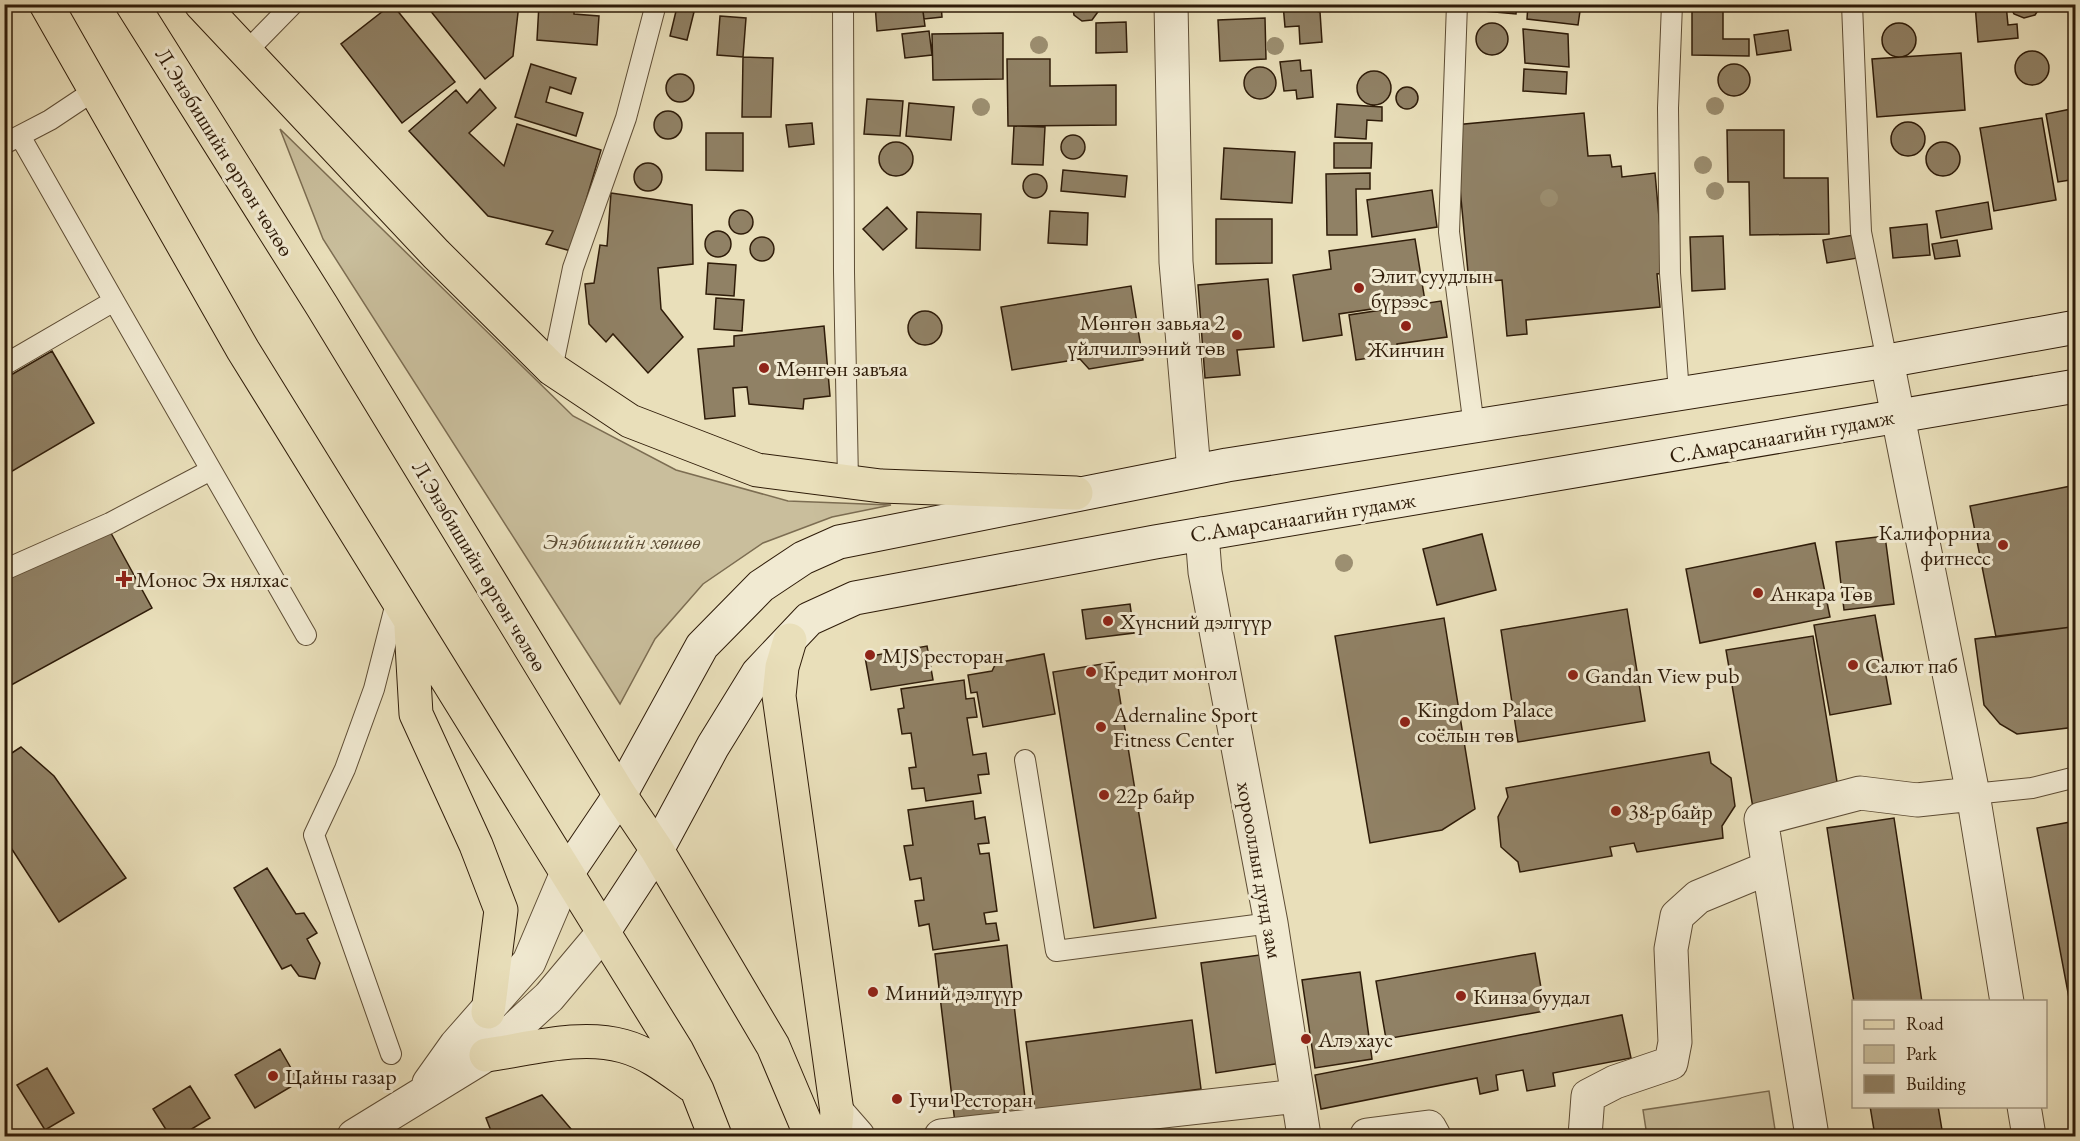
<svg xmlns="http://www.w3.org/2000/svg" width="2080" height="1141" viewBox="0 0 2080 1141" font-family="'EB Garamond',serif">
<rect width="100%" height="100%" fill="#e9dfba"/>
<filter id="stains"><feTurbulence type="fractalNoise" baseFrequency=".00333" numOctaves="4"/><feColorMatrix values="0 0 0 0 .2 0 0 0 0 .09 0 0 0 0 .02 0 0 0 .5 -.17"/></filter>
<radialGradient id="worn" r=".72"><stop offset=".6" stop-color="#630" stop-opacity="0"/><stop offset="1" stop-color="#630" stop-opacity=".3"/></radialGradient>
<path fill="#c9be9c" stroke="#7c6d52" stroke-width="1.5" d="M280,129L573,416L676,470L788,501L891,505L832,517L763,543L703,584L655,639L620,704L323,239Z
M1769,1091L1776,1136H1647L1643,1110Z"/>
<path fill="#908165" stroke="#2f1c09" stroke-width="1.5" d="M392,4L455,82L402,123L341,44Z
M425,4H519L513,56L485,79Z
M539,4H574V14L599,16L597,45L537,40Z
M690,4H717L716,10Z
M734,4H766V10Z
M769,4H801L800,11L769,9Z
M875,4H922L925,26L877,31Z
M922,4H941L942,17L924,19Z
M1038,4H1060V9L1038,8Z
M1072,4H1100V9L1092,20L1082,21L1074,15Z
M1250,4H1279V9L1251,11Z
M1283,4H1306L1307,9L1320,12L1322,42L1300,44L1299,26L1285,27Z
M1485,4H1517L1516,14L1484,11Z
M1528,4H1581L1578,25L1527,19Z
M1692,4H1754L1723,5V39H1749V56L1692,55Z
M1975,4H2006L2008,25L2017,24L2018,38L1978,42Z
M2042,4L2035,15L2024,18L2014,14L2009,4Z
M677,7L694,12L687,40L670,36Z
M720,16L746,18L743,57L717,55Z
M1265,18L1266,59L1220,61L1218,20Z
M1126,22L1127,52L1096,53V23Z
M1476 39a16 16 0 1 1 32 0a16 16 0 1 1-32 0Z
M1882 40a17 17 0 1 1 34 0a17 17 0 1 1-34 0Z
M1523,29L1568,34L1569,67L1525,63Z
M1788,30L1791,50L1757,55L1754,35Z
M929,31L932,55L905,58L902,34Z
M1003,33V79L933,80L932,34Z
M2015 68a17 17 0 1 1 34 0a17 17 0 1 1-34 0Z
M1961,53L1965,110L1877,117L1872,59Z
M743,57L773,58L771,117H742Z
M1007,59H1050V86L1116,85V125L1008,126Z
M1300,60L1301,71L1311,70L1313,97L1297,99L1296,90L1284,91L1280,62Z
M1718 80a16 16 0 1 1 32 0a16 16 0 1 1-32 0Z
M531,64L576,78L571,94L550,87L546,102L583,113L576,136L515,117Z
M1244 83a16 16 0 1 1 32 0a16 16 0 1 1-32 0Z
M1524,69L1567,72L1566,94L1523,91Z
M1357 88a17 17 0 1 1 34 0a17 17 0 1 1-34 0Z
M666 88a14 14 0 1 1 28 0a14 14 0 1 1-28 0Z
M1396 98a11 11 0 1 1 22 0a11 11 0 1 1-22 0Z
M480,89L496,108L469,133L504,166L517,124L601,150L571,251L546,244L553,231L488,216L409,131L456,90L467,103Z
M867,99L903,101L900,136L864,134Z
M909,103L954,107L951,140L906,136Z
M1337,104L1382,107V121L1367,120L1366,139L1335,137Z
M2076,108V179L2058,182L2046,114Z
M654 125a14 14 0 1 1 28 0a14 14 0 1 1-28 0Z
M1584,113L1588,156L1610,155L1612,167L1621,166L1622,177L1655,173L1664,273L1657,274L1660,307L1526,320L1527,334L1507,336L1502,280L1469,283L1454,125Z
M2042,118L2056,200L1994,211L1980,128Z
M1891 139a17 17 0 1 1 34 0a17 17 0 1 1-34 0Z
M812,123L814,144L789,147L786,125Z
M1014,126L1045,127L1043,165L1012,164Z
M1727,130H1784V178H1828L1829,234L1750,235L1749,182H1728Z
M706,133H743V171L706,170Z
M1061 147a12 12 0 1 1 24 0a12 12 0 1 1-24 0Z
M1926 159a17 17 0 1 1 34 0a17 17 0 1 1-34 0Z
M879 159a17 17 0 1 1 34 0a17 17 0 1 1-34 0Z
M1334,143H1372L1371,168H1334Z
M1224,148L1295,152L1292,203L1221,199Z
M634 177a14 14 0 1 1 28 0a14 14 0 1 1-28 0Z
M1063,170L1127,176L1125,197L1061,191Z
M1370,173V189H1356L1357,235H1327L1326,174Z
M1023 186a12 12 0 1 1 24 0a12 12 0 1 1-24 0Z
M1432,190L1437,227L1372,237L1367,200Z
M611,193L692,205L693,264L658,268L661,309L683,337L648,373L613,334L606,342L589,324L585,284L594,283L600,245L607,246Z
M1988,202L1992,229L1941,238L1936,211Z
M887,207L907,229L883,250L863,229Z
M729 222a12 12 0 1 1 24 0a12 12 0 1 1-24 0Z
M1050,211L1088,213L1087,245L1048,243Z
M917,212L981,214L980,250L916,248Z
M1216,219H1272V263L1216,264Z
M1927,224L1930,255L1893,258L1890,228Z
M705 244a13 13 0 1 1 26 0a13 13 0 1 1-26 0Z
M1860,234L1864,257L1827,263L1823,240Z
M1723,236L1725,289L1692,291L1690,237Z
M750 249a12 12 0 1 1 24 0a12 12 0 1 1-24 0Z
M1415,239L1425,301L1339,314L1342,335L1303,341L1293,275L1331,269L1329,251Z
M1957,240L1960,256L1935,259L1932,244Z
M708,263L736,265L734,296L706,294Z
M1268,279L1274,347L1237,350L1240,375L1205,378L1198,285Z
M1131,286L1143,360L1089,369L1080,359L1012,370L1001,307Z
M716,298L744,300L742,331L714,329Z
M1441,301L1447,337L1397,344L1398,354L1356,360L1349,315Z
M908 328a17 17 0 1 1 34 0a17 17 0 1 1-34 0Z
M824,326L830,396L804,399L803,409L749,404L747,387L733,388L735,416L705,419L698,349L734,346V336Z
M52,351L94,423L4,476V379Z
M2076,485V619L2071,627L1996,637L1970,506Z
M106,524L152,608L4,689V580Z
M1482,534L1496,590L1437,605L1423,549Z
M1885,536L1894,604L1844,610L1836,542Z
M1815,543L1830,617L1700,643L1686,569Z
M1130,604L1134,633L1086,639L1082,610Z
M1627,609L1645,721L1518,742L1501,630Z
M1875,615L1891,704L1830,715L1814,625Z
M1444,618L1475,809L1442,830L1370,843L1335,636Z
M2071,627L2076,665V727L2017,734L2000,724L1984,705L1975,639Z
M1813,636L1839,794L1753,808L1726,650Z
M927,646L933,680L871,690L865,657Z
M1044,654L1055,714L983,727L977,692L971,693L968,675L992,671L996,663Z
M1114,662L1156,918L1094,928L1053,672Z
M964,680L966,699L974,698L977,717L967,718L973,755L986,753L989,774L978,775L981,793L926,801L924,788L912,789L909,768L916,767L911,733L902,734L898,709L904,708L901,689Z
M21,747L54,776L126,878L59,922L4,837V758Z
M1709,752L1711,763L1731,778L1735,806L1722,826L1723,838L1637,852L1634,843L1610,847L1612,856L1520,872L1518,862L1501,847L1498,817L1508,797L1506,788Z
M973,801L975,819L985,817L989,843L978,844L980,854L989,853L997,911L984,913L986,924L996,923L999,940L933,950L929,924L919,926L915,901L924,900L921,878L910,880L904,846L913,845L908,810Z
M1894,818L1922,1002H1854L1827,828Z
M2076,821V1035L2037,828Z
M267,868L296,914L304,913L317,933L307,939L320,963L315,979L299,976L291,965L282,969L234,888Z
M1007,945L1027,1115L955,1123L935,954Z
M1535,953L1545,1011L1386,1039L1376,981Z
M1267,954L1282,1063L1216,1073L1201,963Z
M1360,972L1372,1059L1315,1068L1302,980Z
M1622,1015L1631,1058L1553,1073L1555,1086L1527,1091L1523,1070L1496,1075L1498,1090L1480,1094L1477,1078L1321,1109L1315,1075Z
M1192,1020L1201,1089L1035,1111L1026,1042Z
M280,1049L299,1082L255,1108L235,1075Z
M47,1068L74,1113L45,1130L17,1085Z
M190,1086L210,1118L180,1136H170L153,1109Z
M542,1095L577,1136H493L486,1118Z
M1870,1106H1938L1943,1136H1875Z"/>
<g fill="none" stroke-linecap="round" stroke-linejoin="round">
<defs>
<path id="service" d="M843,4L844,272L848,481
M1457,4L1449,232L1474,427
M1672,4L1668,108L1670,273L1679,393
M1852,4L1861,232L1887,361
M247,51L293,4
M4,144L50,120L95,90
M114,301L306,635
M4,365L114,301L20,136
M552,369L573,268L626,118L656,4
M4,570L110,523L211,470
M1025,760L1056,951L1271,923
M1973,794L2032,788L2076,777
M391,1054L314,835L345,769L374,689L397,599"/>
<path id="minor" d="M1171,4L1176,262L1194,471
M1887,361L1973,794L2007,1002
M1202,534L1205,572L1271,923L1304,1136
M2024,1106L2029,1136
M837,1112L858,1136
M1367,1135L1429,1127L1434,1136
M941,1136L1297,1096
M1585,1136L1588,1096L1615,1082L1671,1063L1675,1042L1671,949L1677,916L1698,897L1768,868
M1812,1136L1761,819L1860,793L1917,800L1973,794"/>
<path id="tertiary" d="M429,1083L456,1045L529,962L566,875
M354,1136L486,1055L549,997L602,934"/>
<path id="secondary" d="M566,875L620,795L702,646L761,586L803,558L839,542L1227,465L1887,361L2076,327
M602,934L657,850L713,746L758,673L809,619L855,598L1155,542L2076,386"/>
<path id="primary" d="M46,4L243,350L677,1051L697,1090L715,1136
M132,4L322,306L620,795L657,850L773,1046L811,1136
M201,4L436,254L552,369L630,421L757,470L881,486L1076,493
M411,627L416,714L476,845L501,910L488,1012
M790,640L782,667L779,696L837,1112L835,1136
M486,1055C530,1049 580,1034 623,1046C649,1053 670,1070 691,1085"/>
</defs>
<use href="#service" stroke="#5e4d35" stroke-width="22"/>
<use href="#minor" stroke="#5e4d35" stroke-width="35"/>
<use href="#tertiary" stroke="#5e4d35" stroke-width="35"/>
<use href="#secondary" stroke="#2f1c09" stroke-width="35"/>
<use href="#primary" stroke="#2f1c09" stroke-width="35"/>
<use href="#service" stroke="#f1ead2" stroke-width="20"/>
<use href="#minor" stroke="#f1ead2" stroke-width="33"/>
<use href="#tertiary" stroke="#f1ead2" stroke-width="33"/>
<use href="#secondary" stroke="#f1ead2" stroke-width="33"/>
<use href="#primary" stroke="#e9dfba" stroke-width="33"/>
</g>
<g fill="#9c8f71">
<circle cx="1039" cy="45" r="9"/>
<circle cx="1275" cy="46" r="9"/>
<circle cx="1715" cy="106" r="9"/>
<circle cx="981" cy="107" r="9"/>
<circle cx="1703" cy="165" r="9"/>
<circle cx="1715" cy="191" r="9"/>
<circle cx="1549" cy="198" r="9"/>
<circle cx="1344" cy="563" r="9"/>
</g>
<g fill="#8f2418" stroke="#f1ead2" stroke-width="2">
<circle cx="1359" cy="288" r="6"/>
<circle cx="1406" cy="326" r="6"/>
<circle cx="1237" cy="335" r="6"/>
<circle cx="764" cy="368" r="6"/>
<circle cx="2003" cy="545" r="6"/>
<path d="M121 570h6v6h6v6h-6v6h-6v-6h-6v-6h6z"/>
<circle cx="1758" cy="593" r="6"/>
<circle cx="1108" cy="621" r="6"/>
<circle cx="870" cy="655" r="6"/>
<circle cx="1853" cy="665" r="6"/>
<circle cx="1091" cy="672" r="6"/>
<circle cx="1573" cy="675" r="6"/>
<circle cx="1405" cy="722" r="6"/>
<circle cx="1101" cy="727" r="6"/>
<circle cx="1104" cy="795" r="6"/>
<circle cx="1616" cy="811" r="6"/>
<circle cx="873" cy="992" r="6"/>
<circle cx="1461" cy="996" r="6"/>
<circle cx="1306" cy="1039" r="6"/>
<circle cx="273" cy="1076" r="6"/>
<circle cx="897" cy="1099" r="6"/>
</g>
<g text-anchor="middle" dominant-baseline="central" stroke-width="6" stroke-linejoin="round" paint-order="stroke">
<g font-size="22" fill="#2f1c09" stroke="#f1ead2">
<text transform="translate(225 152) rotate(58)">Л.Энэбишийн өргөн чөлөө</text>
<text transform="translate(1782 436) rotate(-10)">С.Амарсанаагийн гудамж</text>
<text transform="translate(1303 517) rotate(-9)">С.Амарсанаагийн гудамж</text>
<text transform="translate(480 566) rotate(59)">Л.Энэбишийн өргөн чөлөө</text>
<text transform="translate(1260 870) rotate(80)">хорооллын дунд зам</text>
</g>
<g font-size="22" fill="#2f1c09" stroke="#f1ead2" text-anchor="start">
<text x="1371" y="275">Элит суудлын<tspan x="1371" dy="25">бүрээс</tspan></text>
<text x="1225" y="322" text-anchor="end">Мөнгөн завьяа 2<tspan x="1225" dy="25">үйлчилгээний төв</tspan></text>
<text x="1406" y="349" text-anchor="middle">Жинчин</text>
<text x="776" y="368">Мөнгөн завъяа</text>
<text x="1991" y="532" text-anchor="end">Калифорниа<tspan x="1991" dy="25">фитнесс</tspan></text>
<text x="136" y="579">Монос Эх нялхас</text>
<text x="1770" y="593">Анкара Төв</text>
<text x="1120" y="621">Хүнсний дэлгүүр</text>
<text x="882" y="655">MJS ресторан</text>
<text x="1865" y="665">Салют паб</text>
<text x="1103" y="672">Кредит монгол</text>
<text x="1585" y="675">Gandan View pub</text>
<text x="1417" y="709">Kingdom Palace<tspan x="1417" dy="25">соёлын төв</tspan></text>
<text x="1113" y="714">Adernaline Sport<tspan x="1113" dy="25">Fitness Center</tspan></text>
<text x="1116" y="795">22р байр</text>
<text x="1628" y="811">38-р байр</text>
<text x="885" y="992">Миний дэлгүүр</text>
<text x="1473" y="996">Кинза буудал</text>
<text x="1318" y="1039">Алэ хаус</text>
<text x="285" y="1076">Цайны газар</text>
<text x="909" y="1099">Гучи Ресторан</text>
</g>
<g font-size="22" font-style="italic" fill="#5d4d35" stroke="#f1ead2">
<text x="622" y="541">Энэбишийн хөшөө</text>
</g>
</g>
<rect width="2080" height="1141" fill="none" stroke="#e9dfba" stroke-width="24"/>
<rect x="6" y="6" width="2068" height="1129" fill="none" stroke="#2f1c09" stroke-width="3"/>
<rect x="12" y="12" width="2056" height="1117" fill="none" stroke="#2f1c09" stroke-width="1.5"/>
<rect x="1852" y="1000" width="195" height="108" fill="#f1ead2" stroke="#a39882" stroke-width="1.5"/>
<rect x="1864" y="1020" width="30" height="9" fill="#e9dfba" stroke="#a39882" stroke-width="1.5"/>
<text x="1906" y="1030" font-size="18" fill="#2f1c09">Road</text>
<rect x="1864" y="1045" width="30" height="18" fill="#c9be9c" stroke="#a39882" stroke-width="1.5"/>
<text x="1906" y="1060" font-size="18" fill="#2f1c09">Park</text>
<rect x="1864" y="1075" width="30" height="18" fill="#908165" stroke="#a39882" stroke-width="1.5"/>
<text x="1906" y="1090" font-size="18" fill="#2f1c09">Building</text>
<rect width="100%" height="100%" filter="url(#stains)"/>
<rect width="100%" height="100%" fill="url(#worn)"/>
</svg>
